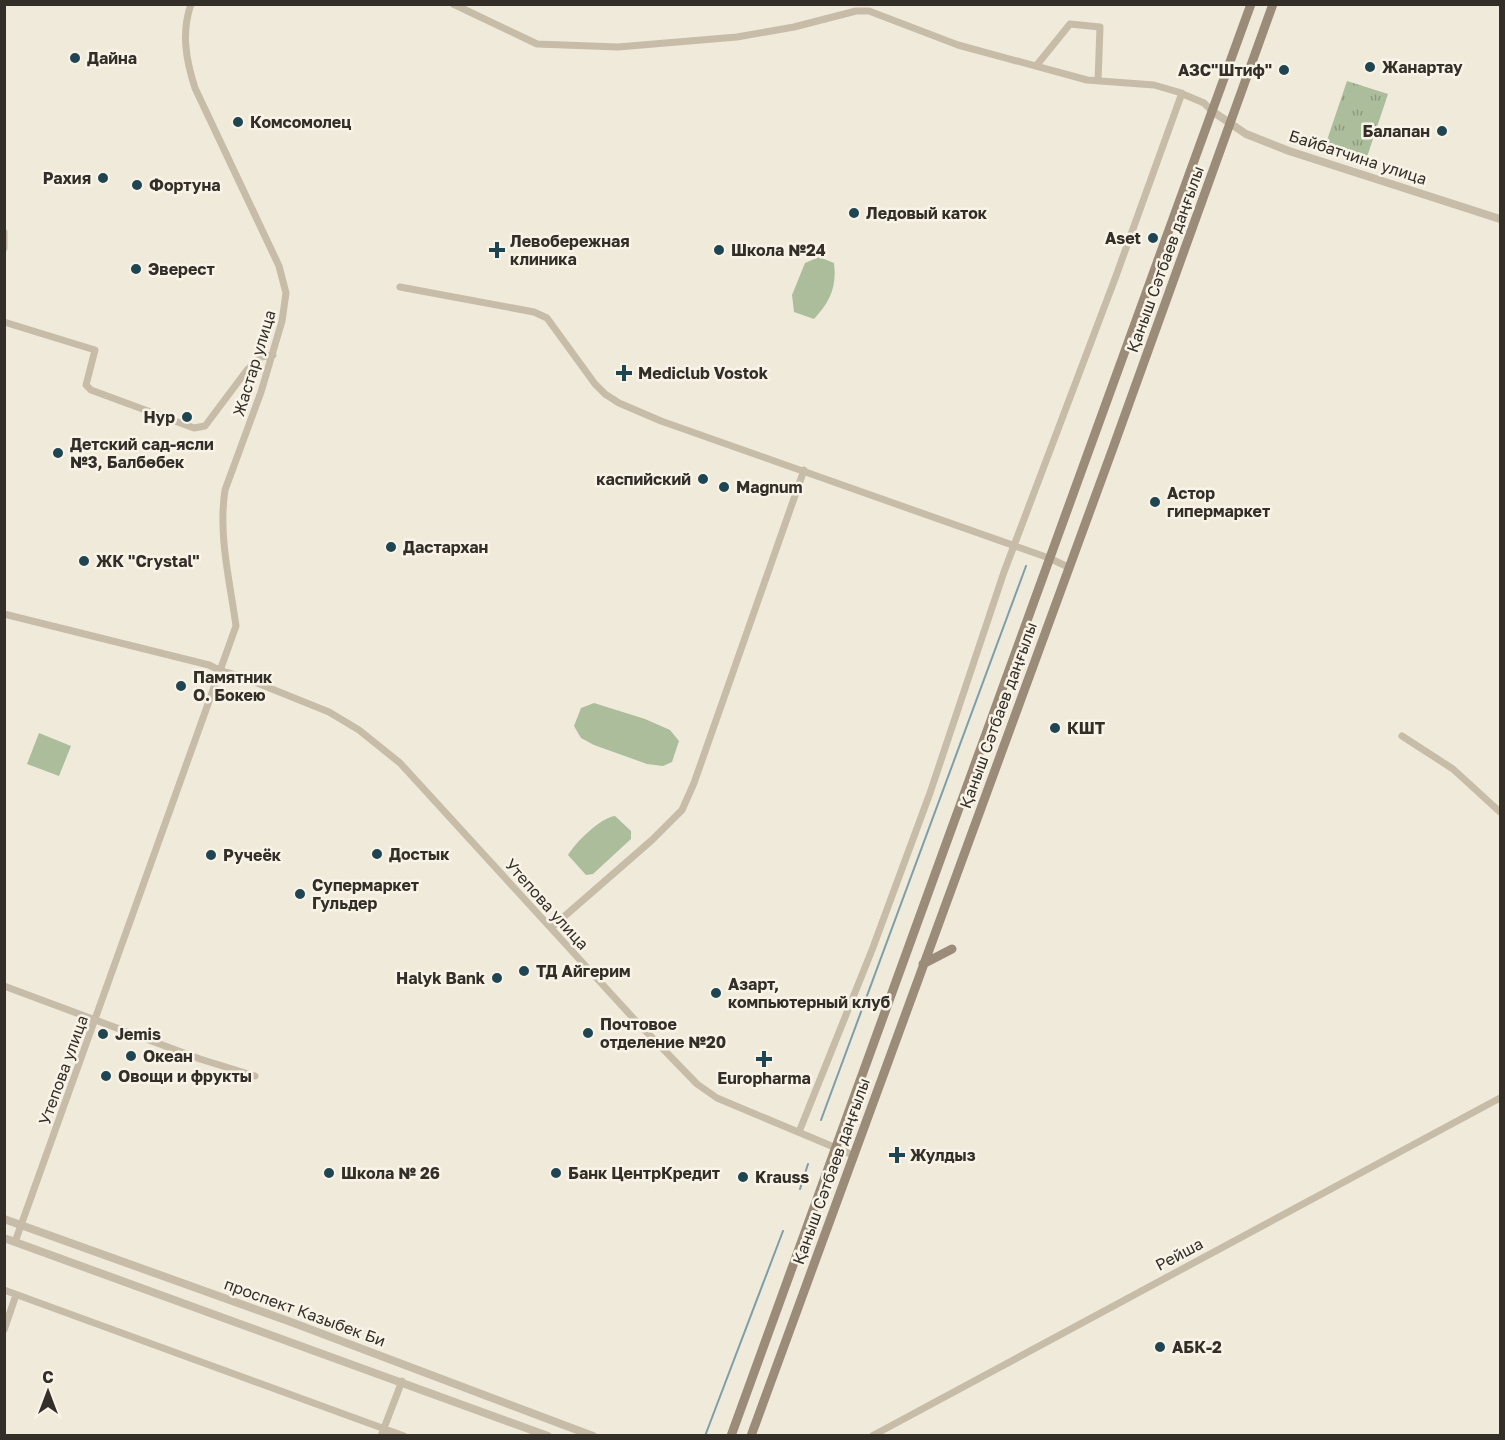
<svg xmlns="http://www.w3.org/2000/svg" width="1505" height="1440" viewBox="0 0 1505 1440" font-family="'Golos Text',sans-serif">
<defs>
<pattern id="park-tufts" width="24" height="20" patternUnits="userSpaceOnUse" patternTransform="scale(1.5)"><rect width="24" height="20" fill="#acbd9c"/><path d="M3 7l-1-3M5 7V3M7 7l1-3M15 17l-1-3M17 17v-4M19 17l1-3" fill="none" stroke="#8d9a7f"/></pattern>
</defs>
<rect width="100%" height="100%" fill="#f0eadb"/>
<path fill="#acbd9c" d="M819,257L834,263C837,287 830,302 814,319L794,312L792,295L805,263Z
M594,703L645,719L670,730L679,741L672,762L663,766L647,764L594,745L581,738L574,726L581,708Z
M39,733L71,746L59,776L27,764Z
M615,816L631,831V839L593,874L586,875L568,855C576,842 600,818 615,816Z"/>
<path fill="url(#park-tufts)" d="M1347,81L1388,94L1366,160L1325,146Z"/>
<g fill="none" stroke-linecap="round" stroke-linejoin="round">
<path stroke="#7c9faa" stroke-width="2" d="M821,1120L1026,566
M800,1189L808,1164
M705,1436L783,1231"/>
<path stroke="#c7bca8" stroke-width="7" d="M453,4L537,44L618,47L737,37L794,27L856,11H869L958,45L1087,80L1154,85L1178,92L1204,103L1212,111
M1036,66L1070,24L1100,27L1098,81
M4,232V248
M400,287L534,312L547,318L595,384L605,394L619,403L661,421L1049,558L1068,567
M4,322L95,350L86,385L91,390L194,428L205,426L247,370L261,357L273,355
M4,614L209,665L221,671L240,676L329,712L359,730L400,763L635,1020L697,1084L717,1098L853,1155
M1402,736L1453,769L1500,812
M551,928L652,840L682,810L694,783L804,470
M4,986L200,1059L255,1076
M799,1132L872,950L930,793L1004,572L1116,276L1182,93
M15,1242L236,626C230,582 218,535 225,490L261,392L282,321L286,293L279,266L195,88C186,60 181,33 191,4
M4,1290L404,1436
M4,1330L16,1295
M381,1436L402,1381
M872,1436L1500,1098"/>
<path stroke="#c7bca8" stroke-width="8" d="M1212,111L1246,134L1289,151L1500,219
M4,1219L291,1322L593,1436
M4,1238L548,1436"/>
<path stroke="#9a8c79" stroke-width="9" d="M923,964L952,949
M731,1436L1251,4
M751,1436L1113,448L1273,4"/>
</g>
<g fill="#204552" stroke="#f8f3e7" stroke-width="2">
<circle cx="75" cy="58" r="6"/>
<circle cx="1370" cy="67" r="6"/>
<circle cx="1284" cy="70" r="6"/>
<circle cx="238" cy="122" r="6"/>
<circle cx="1442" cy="131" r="6"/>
<circle cx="103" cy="178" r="6"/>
<circle cx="137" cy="185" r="6"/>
<circle cx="854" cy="213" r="6"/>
<circle cx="1153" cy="238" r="6"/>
<path d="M494 241h6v6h6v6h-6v6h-6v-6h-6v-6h6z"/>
<circle cx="719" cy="250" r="6"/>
<circle cx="136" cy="269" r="6"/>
<path d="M621 364h6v6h6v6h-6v6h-6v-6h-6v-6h6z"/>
<circle cx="187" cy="417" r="6"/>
<circle cx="58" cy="453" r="6"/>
<circle cx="703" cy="479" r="6"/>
<circle cx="724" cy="487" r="6"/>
<circle cx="1155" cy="502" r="6"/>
<circle cx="391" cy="547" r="6"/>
<circle cx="84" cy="561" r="6"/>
<circle cx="181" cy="686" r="6"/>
<circle cx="1055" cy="728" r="6"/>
<circle cx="377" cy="854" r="6"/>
<circle cx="211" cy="855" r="6"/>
<circle cx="300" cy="894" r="6"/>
<circle cx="524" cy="971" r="6"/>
<circle cx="497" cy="978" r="6"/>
<circle cx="716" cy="993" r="6"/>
<circle cx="588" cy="1033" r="6"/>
<circle cx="103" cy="1034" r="6"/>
<circle cx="131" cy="1056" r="6"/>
<path d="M761 1050h6v6h6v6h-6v6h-6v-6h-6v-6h6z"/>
<circle cx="106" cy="1076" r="6"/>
<path d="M894 1146h6v6h6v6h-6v6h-6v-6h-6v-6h6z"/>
<circle cx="329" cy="1173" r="6"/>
<circle cx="556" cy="1173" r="6"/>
<circle cx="743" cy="1177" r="6"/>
<circle cx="1160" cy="1347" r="6"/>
</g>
<g text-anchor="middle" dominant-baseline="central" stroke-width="5" stroke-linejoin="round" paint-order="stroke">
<g font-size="16" font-weight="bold" fill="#342e28" stroke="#f8f3e7" text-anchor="start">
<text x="87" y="58">Дайна</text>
<text x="1382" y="67">Жанартау</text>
<text x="1272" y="70" text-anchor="end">АЗС"Штиф"</text>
<text x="250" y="122">Комсомолец</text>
<text x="1430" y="131" text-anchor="end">Балапан</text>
<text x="91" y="178" text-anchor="end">Рахия</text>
<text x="149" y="185">Фортуна</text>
<text x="866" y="213">Ледовый каток</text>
<text x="1141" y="238" text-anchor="end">Aset</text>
<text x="510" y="241">Левобережная<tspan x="510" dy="18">клиника</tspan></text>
<text x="731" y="250">Школа №24</text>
<text x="148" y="269">Эверест</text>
<text x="638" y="373">Mediclub Vostok</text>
<text x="175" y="417" text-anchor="end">Нур</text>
<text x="70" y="444">Детский сад-ясли<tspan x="70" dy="18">№3, Балбөбек</tspan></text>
<text x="691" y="479" text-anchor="end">каспийский</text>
<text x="736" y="487">Magnum</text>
<text x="1167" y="493">Астор<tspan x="1167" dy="18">гипермаркет</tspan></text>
<text x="403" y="547">Дастархан</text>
<text x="96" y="561">ЖК "Crystal"</text>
<text x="193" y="677">Памятник<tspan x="193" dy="18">О. Бокею</tspan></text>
<text x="1067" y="728">КШТ</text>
<text x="389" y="854">Достык</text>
<text x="223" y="855">Ручеёк</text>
<text x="312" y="885">Супермаркет<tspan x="312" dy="18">Гульдер</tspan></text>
<text x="536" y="971">ТД Айгерим</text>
<text x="485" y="978" text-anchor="end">Halyk Bank</text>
<text x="728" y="984">Азарт,<tspan x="728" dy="18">компьютерный клуб</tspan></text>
<text x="600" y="1024">Почтовое<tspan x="600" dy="18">отделение №20</tspan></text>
<text x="115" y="1034">Jemis</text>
<text x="143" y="1056">Океан</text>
<text x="118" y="1076">Овощи и фрукты</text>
<text x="764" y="1078" text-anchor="middle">Europharma</text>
<text x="910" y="1155">Жулдыз</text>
<text x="341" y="1173">Школа № 26</text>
<text x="568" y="1173">Банк ЦентрКредит</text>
<text x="755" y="1177">Krauss</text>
<text x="1172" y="1347">АБК-2</text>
</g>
<g font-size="16" fill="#342e28" stroke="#f8f3e7">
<text transform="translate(1358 157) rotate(18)">Байбатчина улица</text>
<text transform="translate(1165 259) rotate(-70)">Қаныш Сәтбаев даңғылы</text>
<text transform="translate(254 363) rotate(-73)">Жастар улица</text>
<text transform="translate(998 715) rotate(-70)">Қаныш Сәтбаев даңғылы</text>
<text transform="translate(547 904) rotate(48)">Утепова улица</text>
<text transform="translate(63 1070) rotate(-70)">Утепова улица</text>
<text transform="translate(831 1171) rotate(-70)">Қаныш Сәтбаев даңғылы</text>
<text transform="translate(1179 1254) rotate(-28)">Рейша</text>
<text transform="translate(305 1312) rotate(20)">проспект Казыбек Би</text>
</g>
</g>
<rect width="1505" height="1440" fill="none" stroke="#342e28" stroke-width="12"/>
<g transform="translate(48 1392)" stroke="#f8f3e7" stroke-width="4.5" paint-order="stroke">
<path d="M0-4.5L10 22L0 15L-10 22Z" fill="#342e28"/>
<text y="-9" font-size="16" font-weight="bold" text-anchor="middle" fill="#342e28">С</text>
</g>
</svg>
